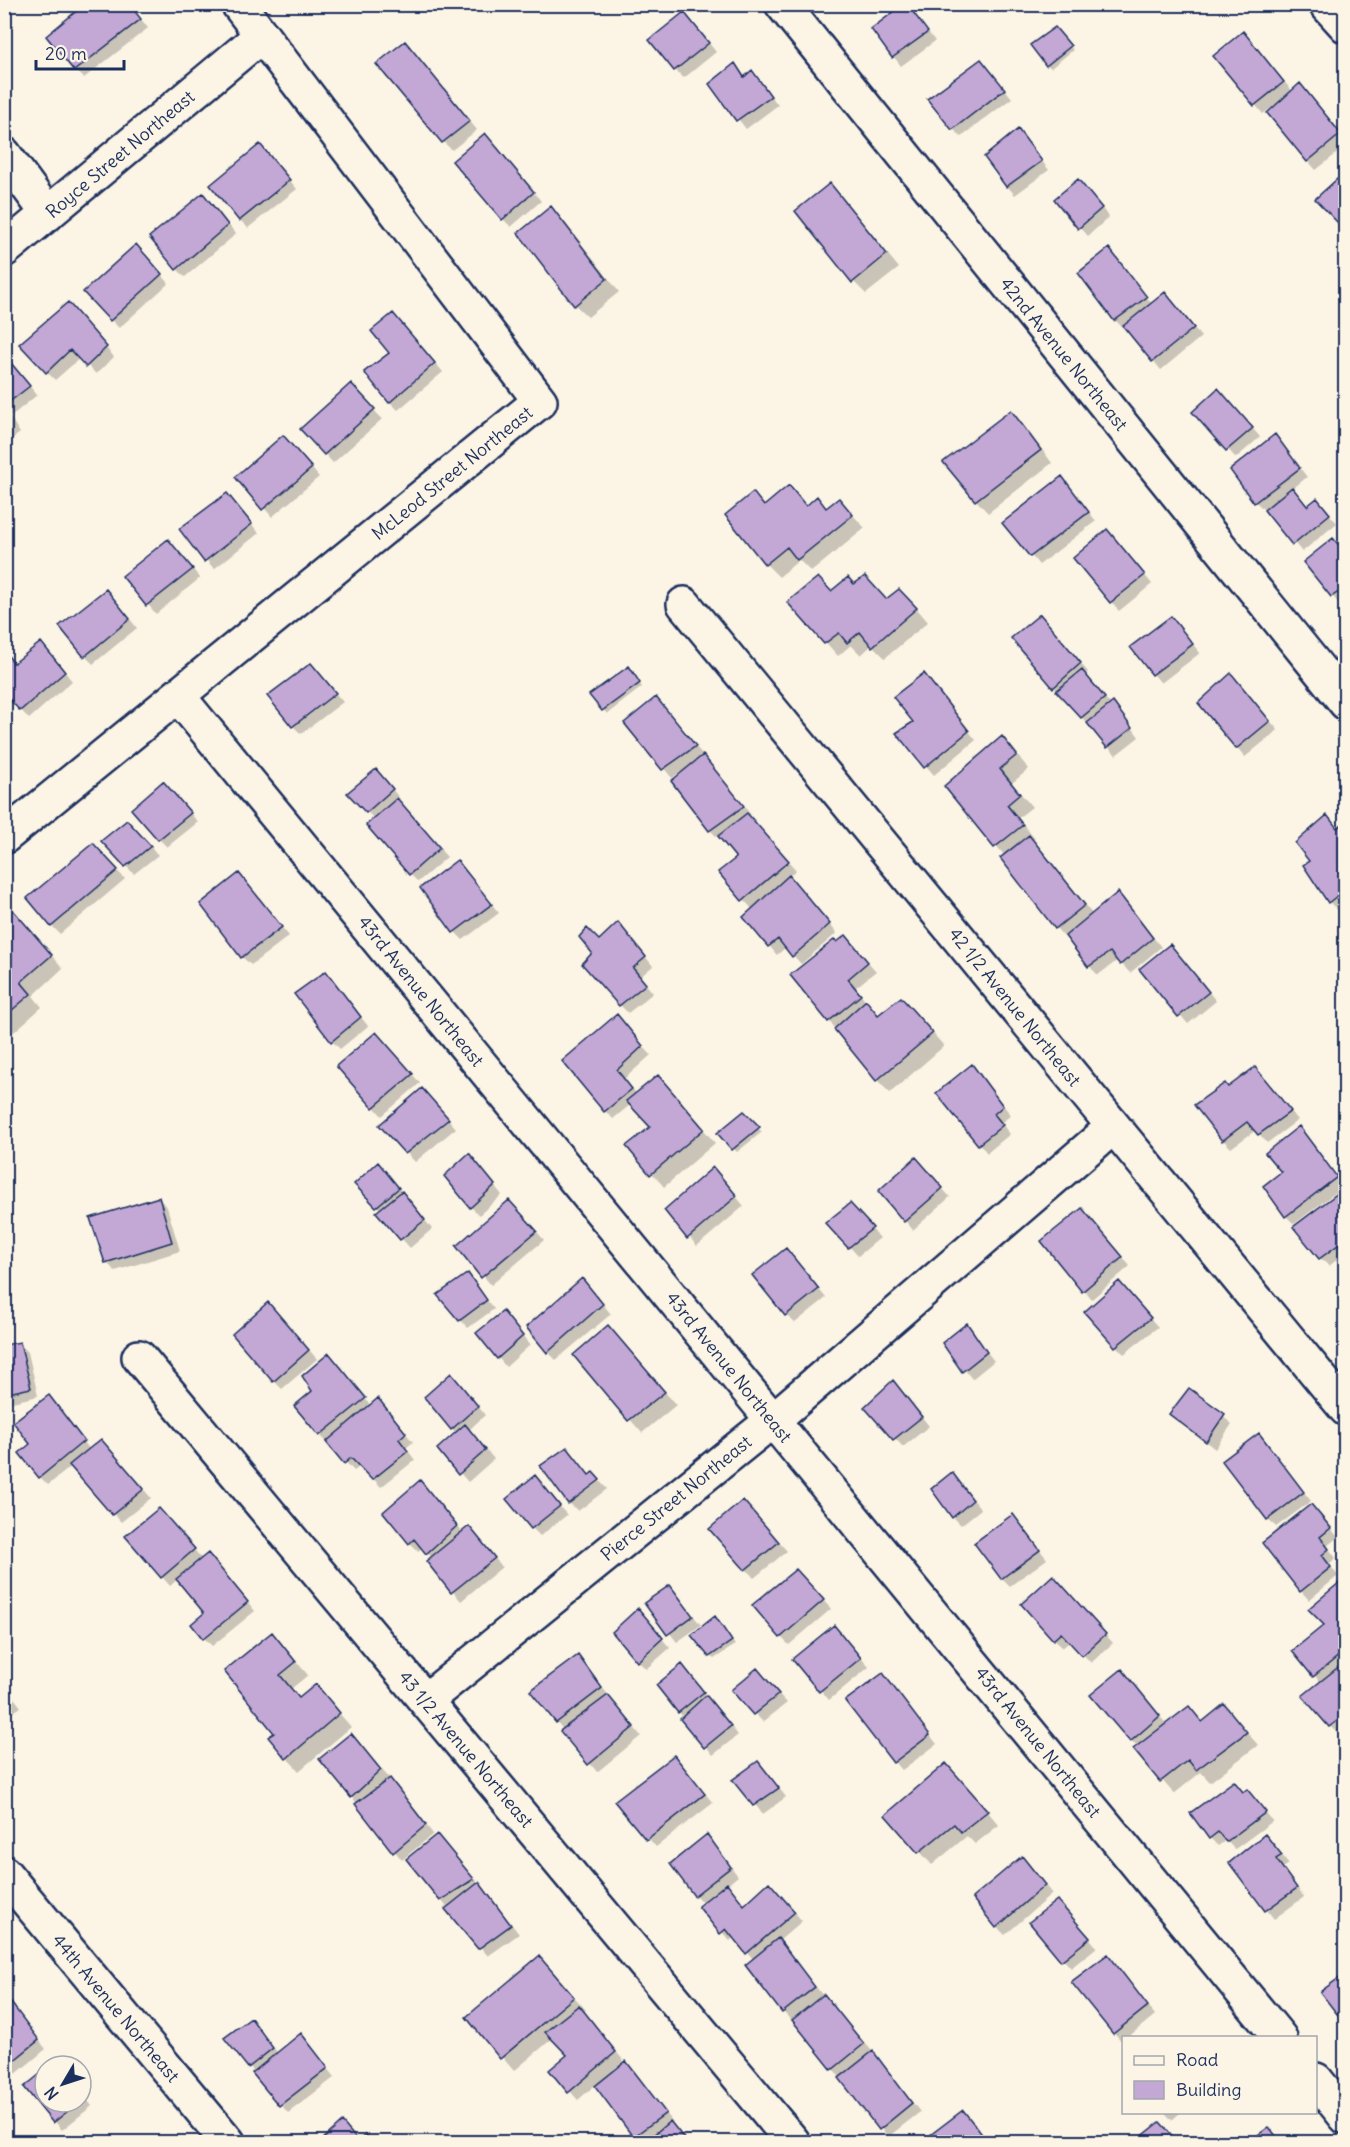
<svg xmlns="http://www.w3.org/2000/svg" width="1350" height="2147" viewBox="0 0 1350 2147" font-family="Delius,sans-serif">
<rect width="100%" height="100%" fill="#fcf5e5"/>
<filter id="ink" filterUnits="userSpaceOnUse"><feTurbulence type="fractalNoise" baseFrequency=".0167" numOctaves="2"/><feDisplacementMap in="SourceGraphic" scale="12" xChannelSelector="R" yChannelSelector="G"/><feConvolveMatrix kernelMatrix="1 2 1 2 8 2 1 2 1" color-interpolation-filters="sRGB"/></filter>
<g filter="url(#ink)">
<path fill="#0003" d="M129,4L148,28L84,78L75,70L98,8Z
M906,5L935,41L901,66L873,30Z
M692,22L716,52L684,78L675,70Z
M1059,32L1073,50L1051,68L1047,65Z
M1243,33L1293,92L1309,94L1346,139V146L1316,170L1308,161L1276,104L1263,114L1215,56Z
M413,51L477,130L452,150L443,142Z
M734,65L745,77L752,72L778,105L746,129L711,84Z
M989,69L1012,98L961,137L953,129Z
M1018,131L1049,170L1015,195L1007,186Z
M493,143L541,201L511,227L503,219Z
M260,146L297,189L248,228L240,220Z
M829,185L842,198L899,268L866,294L854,282Z
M1086,189L1109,217L1088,236L1056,199Z
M211,203L236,234L185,277L177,269Z
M551,208L564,221L619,292L588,317L575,305Z
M1109,250L1152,304L1173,302L1201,337L1161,370L1125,327L1123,328L1115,320Z
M144,255L169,283L119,328L111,320Z
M76,313L114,357L96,374L80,358L55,380L47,372Z
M401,323L443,372L398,410L390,402L391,353Z
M4,360L14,367L37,395L10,417L20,433L4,445Z
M359,393L382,419L333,463L302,429Z
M1226,398L1260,437L1236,458L1194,412Z
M1010,412L1023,424L1052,463L988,513L976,500Z
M1275,436L1307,477L1292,489L1308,507L1317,500L1337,523L1302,552L1266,509L1264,510L1256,502L1232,470Z
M292,445L319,477L272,517L238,477Z
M1062,478L1096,521L1039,565L1004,523Z
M789,487L807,507L817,498L828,509L839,500L865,528L811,572L799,560L779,577L766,564L753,494L766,506Z
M227,495L259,533L214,569L182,530Z
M1115,539L1152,584L1119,611L1075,559Z
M176,549L200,578L156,614L124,576Z
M1346,554V601L1340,605L1305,563Z
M855,585L887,601L912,603L928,622L885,658L872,645L861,655L851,645L838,656L790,602Z
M114,599L137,628L93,664L85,656Z
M1048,625L1088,672L1085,675L1111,705L1113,704L1121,712L1139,737L1116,755L1054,687Z
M1179,627L1200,653L1161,683L1153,674Z
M4,652L15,664L49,652L72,681L29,719L4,691Z
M311,665L343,702L301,734L293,726Z
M632,672L642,687L607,714L592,695Z
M923,675L976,740L934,775L898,733L915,722Z
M1231,675L1278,730L1245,757L1200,703Z
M664,707L751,815L749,816L796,870L788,877L837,933L801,964L786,947L777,955L745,917L753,910L720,873L738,858L721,837L719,839L710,830L673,781L682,774L680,772L672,778L626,723Z
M4,726L12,735L4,741Z
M1002,738L1029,769L1012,783L1032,807L1018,818L1035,839L1032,840L1093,915L1118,894L1161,947L1130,973L1118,960L1098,975L1089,966L1066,935L1064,937L1056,928L1002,858L1005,856L946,786Z
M384,779L400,799L397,801L447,857L418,882L410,874L375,820L349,793Z
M171,791L198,822L167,847L159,839Z
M1327,817L1339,829L1346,823V911L1342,914L1329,902L1311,861Z
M135,830L158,855L134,874L126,866Z
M101,853L125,879L60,934L52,926Z
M465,871L499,913L463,940L455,932Z
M239,875L289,936L251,965L242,957Z
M13,912L63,968L33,996L42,1007L14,1032L4,1023V919Z
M626,933L653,966L640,977L653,993L628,1013L620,1005L594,953L599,942Z
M846,937L876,971L855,988L868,1004L879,1016L913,1011L944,1046L890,1093L877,1080L829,1021L838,944Z
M1178,954L1216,1001L1188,1024L1142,969Z
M326,973L368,1026L340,1049L332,1041Z
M617,1016L651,1055L624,1079L637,1094L670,1090L715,1143L664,1187L629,1146L652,1128L631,1104L613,1119L605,1111Z
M384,1042L420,1083L382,1116L338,1066Z
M972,1066L1011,1115L1001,1123L1010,1134L987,1153L938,1093Z
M1264,1078L1298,1120L1267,1143L1256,1130L1231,1148L1223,1140L1229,1089Z
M430,1099L456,1128L415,1162L381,1125Z
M744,1113L762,1132L737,1152L719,1134Z
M1307,1137L1344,1186L1294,1224L1286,1216L1283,1172Z
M477,1164L502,1195L479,1215L471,1207Z
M924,1168L950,1197L913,1230L880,1191Z
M386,1172L432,1229L410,1248L378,1212L381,1210L357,1184Z
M721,1178L744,1206L697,1246L666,1210Z
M1346,1195V1253L1329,1266L1320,1258Z
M159,1199L167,1207L180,1251L115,1271L106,1262Z
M518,1210L544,1240L491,1285L458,1246Z
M858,1214L880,1238L858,1256L828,1223Z
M1090,1219L1130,1266L1092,1299L1043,1241Z
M794,1259L826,1298L795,1323L786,1315Z
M467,1275L494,1309L468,1328L460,1320Z
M590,1289L611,1314L556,1360L548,1352Z
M1127,1292L1158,1327L1124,1354L1116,1346Z
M276,1312L317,1359L282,1389L274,1381Z
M511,1321L530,1345L506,1367L478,1334Z
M966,1325L994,1361L972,1379L944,1344Z
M608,1327L676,1405L642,1433L575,1356Z
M19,1343L28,1352L38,1396L4,1404V1347Z
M337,1364L371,1406L386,1409L413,1442L406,1448L415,1460L381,1487L361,1466L354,1471L320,1435Z
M459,1383L485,1415L469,1430L494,1459L468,1482L439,1449L456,1434L426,1397Z
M1190,1390L1232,1424L1215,1449L1171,1414Z
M901,1391L929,1426L903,1447L866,1407Z
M57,1406L90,1450L110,1449L151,1498L121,1522L72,1466L48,1485L40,1477L33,1444Z
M1259,1435L1311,1501L1276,1527L1268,1519Z
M567,1449L590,1476L593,1474L607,1489L578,1511L569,1503Z
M952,1474L981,1509L961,1525L953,1517Z
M535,1477L567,1515L540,1536L532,1528Z
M428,1490L463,1533L477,1536L502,1567L461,1601L428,1562L432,1558L423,1547L418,1551L410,1543Z
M1311,1506L1338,1537L1327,1546L1336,1558L1329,1564L1338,1576L1309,1600L1301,1591Z
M751,1510L787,1551L754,1578L746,1569Z
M1013,1516L1047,1559L1010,1586L1002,1578Z
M167,1518L202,1559L216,1563L255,1611L212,1646L204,1638L206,1614L178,1579L170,1586L127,1536Z
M1346,1579V1737L1343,1738L1330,1726L1321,1683L1294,1651L1326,1626Z
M805,1580L831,1609L789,1645L781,1637Z
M1061,1586L1113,1643L1091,1663L1071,1641L1062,1648L1023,1604Z
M670,1587L701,1625L677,1642L646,1604Z
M638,1610L670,1648L646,1669L638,1661Z
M718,1622L735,1645L714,1659L710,1656Z
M834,1627L869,1667L829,1700L795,1659Z
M272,1634L308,1675L292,1688L300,1699L316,1686L351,1727L299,1771L287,1758L276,1733Z
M578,1657L641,1736L597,1772L557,1722Z
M690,1675L738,1735L713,1755L679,1712Z
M882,1675L937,1744L902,1770L894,1762Z
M765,1679L787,1703L763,1722L755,1714Z
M1130,1679L1167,1725L1189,1708L1204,1722L1224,1706L1258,1745L1210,1782L1201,1772L1174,1794L1135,1749L1138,1747L1131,1741Z
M4,1685L21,1707L4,1718Z
M351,1735L398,1788L433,1834L402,1860L352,1797Z
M682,1765L713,1803L656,1847L617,1801Z
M766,1772L786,1797L763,1814L734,1780Z
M959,1778L999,1825L975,1844L967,1836L932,1865L887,1815Z
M1247,1791L1273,1821L1235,1849L1226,1840L1218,1846L1210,1838Z
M437,1836L487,1892L519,1934L488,1956L441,1900Z
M707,1836L738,1876L727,1885L745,1906L778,1892L802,1921L779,1941L824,1997L881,2061L920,2112L888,2137L793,2019L792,2021L783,2012L747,1965L754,1960L734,1937L730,1941L700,1907L704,1904L695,1895Z
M1273,1844L1289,1864L1283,1868L1304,1897L1274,1919L1231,1864Z
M1030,1866L1052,1894L1005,1935L997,1927Z
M1065,1910L1097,1947L1071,1968L1031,1922Z
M1108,1956L1155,2015L1127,2038H1124L1122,2042L1073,1982Z
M551,1971L586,2010L583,2012L624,2061L613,2070L615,2072L626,2063L673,2122L670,2124L687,2142H641L595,2085L578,2100L551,2070L569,2056L553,2038L514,2071L468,2017Z
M9,2002L46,2049L16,2074L4,2061Z
M251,2020L278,2053L301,2035L335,2077L288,2113L226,2038Z
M45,2072V2102H81V2092L92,2106L62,2130L26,2087Z
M963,2112L988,2142H923Z
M1164,2112H1181L1172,2120Z
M342,2124L359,2142L365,2137L371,2142H322Z
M1168,2132L1177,2142H1137Z"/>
<path fill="#c3a8d6" stroke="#1b2f5e" stroke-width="1.5" d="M85,4H95L97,6L99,4H129L141,19L74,71L46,36Z
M904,4H907L928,32L892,58L871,29Z
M684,12L709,43L674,71L649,40Z
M1055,27L1071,46L1046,66L1030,45Z
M1243,31L1284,82L1254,106L1213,56Z
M405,41L470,121L442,143L376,64Z
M981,59L1005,89L952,130L927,99Z
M735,63L744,77L752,70L771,96L736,121L709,84Z
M1300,83L1341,134L1307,162L1267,113Z
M1018,129L1042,161L1006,187L984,157Z
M485,133L534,192L502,220L452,161Z
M260,144L290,180L239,221L210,185Z
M1346,171V222L1341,226L1315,199Z
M1078,179L1102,208L1078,229L1054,199Z
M830,183L887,254L852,283L795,211Z
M203,193L228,225L176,270L149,237Z
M551,206L607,279L574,306L518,233Z
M136,244L162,274L110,321L83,292Z
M1109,248L1147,297L1114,321L1078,273Z
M1165,292L1194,328L1152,362L1123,326Z
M68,302L107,347L86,367L70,350L46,373L19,344Z
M393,313L435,363L389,403L364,372L389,353L371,331Z
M6,357L30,386L4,406V358Z
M351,383L375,409L324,455L300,429Z
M1218,388L1253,428L1226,451L1192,412Z
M1011,410L1041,450L975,501L943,462Z
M1275,434L1300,468L1254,503L1230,470Z
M283,435L312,468L262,510L235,477Z
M1062,476L1089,512L1030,557L1002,523Z
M789,485L806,506L817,496L826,508L839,498L853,515L797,560L787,547L765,565L725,515L753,492L764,506Z
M1292,487L1307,506L1317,498L1330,514L1292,545L1264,510Z
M227,493L252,524L204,562L179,529Z
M1107,529L1145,575L1110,603L1073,558Z
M1333,538L1346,554V587L1331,597L1303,562Z
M168,539L193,569L146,606L122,576Z
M865,576L886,599L899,589L917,608L872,647L860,632L847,643L839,633L824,644L787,602L818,577L831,591L848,577L854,584Z
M106,589L130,619L84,657L59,626Z
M1040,614L1081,663L1053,688L1011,638Z
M1171,616L1193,644L1152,675L1130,647Z
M41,642L65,672L20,711L4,693V651L14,663Z
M311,663L336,693L292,727L267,696Z
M629,666L640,683L602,711L589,695Z
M1082,670L1105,698L1081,718L1056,691Z
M924,673L969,731L924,768L896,733L913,722L893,697Z
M1231,673L1270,721L1236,749L1198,703Z
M656,697L696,746L662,770L624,723Z
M1113,702L1132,728L1107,748L1087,723Z
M1002,736L1017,755L1000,769L1020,794L1007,805L1023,825L994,848L944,786Z
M703,755L744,806L709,831L671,781Z
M376,769L393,789L366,813L347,793Z
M163,781L191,813L158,840L131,809Z
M397,798L440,848L409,875L366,825Z
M747,813L789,861L742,901L718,872L736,858L718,836Z
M1327,815L1337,828L1346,821V889L1328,903L1303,865L1309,861L1295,843Z
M127,820L151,846L125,867L101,841Z
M1029,835L1085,905L1055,929L1000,858Z
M93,843L118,870L51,927L27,898Z
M457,860L492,904L453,933L420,888Z
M239,873L282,927L241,958L200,904Z
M789,875L830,924L792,957L778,939L768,947L743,917Z
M1118,892L1153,938L1120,965L1110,952L1088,967L1065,936Z
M13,910L52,955L21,982L31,994L4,1017V917Z
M618,922L646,957L633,968L646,984L619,1006L582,964L592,953L579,937L587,928L599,940Z
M846,935L868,962L848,979L861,995L828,1022L790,975L835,939L837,942Z
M1170,944L1209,992L1178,1017L1139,969Z
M326,971L361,1017L331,1042L294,994Z
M901,997L933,1033L876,1081L834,1029L866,1000L878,1015Z
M617,1014L643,1046L617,1070L632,1089L604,1112L562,1061Z
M376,1032L413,1074L373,1108L336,1066Z
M972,1064L1003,1106L994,1114L1003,1125L978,1145L936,1093Z
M1255,1067L1291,1111L1258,1135L1247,1122L1222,1141L1194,1105L1225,1083L1228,1087Z
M658,1075L704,1129L650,1175L626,1146L650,1127L626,1101Z
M422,1088L449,1119L405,1154L379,1125Z
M744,1111L760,1127L732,1150L717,1133Z
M1299,1126L1337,1177L1285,1217L1263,1186L1281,1172L1265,1153Z
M469,1153L495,1185L470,1208L444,1176Z
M916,1157L943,1188L904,1222L878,1191Z
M378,1162L399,1188L376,1207L354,1184Z
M713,1167L737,1196L687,1239L664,1210Z
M1342,1190L1346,1194V1239L1319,1259L1293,1227Z
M402,1191L425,1220L400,1240L376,1212Z
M159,1197L172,1242L105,1263L90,1218Z
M509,1200L537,1231L481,1278L456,1246Z
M850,1203L873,1228L848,1248L825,1223Z
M1082,1208L1123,1257L1082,1292L1041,1241Z
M786,1248L819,1289L785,1316L752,1275Z
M468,1273L487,1300L459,1321L437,1295Z
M582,1278L603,1304L547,1353L526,1327Z
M1119,1281L1151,1318L1115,1347L1084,1312Z
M268,1302L309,1350L273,1382L232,1334Z
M503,1311L523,1336L497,1359L476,1333Z
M967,1323L987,1352L962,1372L942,1343Z
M608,1325L665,1392L628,1421L573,1355Z
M20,1342L31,1388L4,1394V1345Z
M329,1353L366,1398L319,1436L294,1406L312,1391L302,1376Z
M451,1373L478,1406L451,1430L424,1397Z
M893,1380L922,1417L893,1440L864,1407Z
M1189,1388L1225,1414L1206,1442L1169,1414Z
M49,1395L84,1441L39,1478L19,1453L30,1444L13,1422Z
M378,1398L406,1433L399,1439L408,1451L372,1480L351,1458L344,1464L326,1442Z
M465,1424L486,1450L458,1475L437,1449Z
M1259,1433L1304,1492L1267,1520L1222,1461Z
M101,1439L144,1489L112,1515L69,1465Z
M567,1447L589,1475L593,1472L600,1480L568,1504L540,1466Z
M952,1472L973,1500L952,1518L931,1489Z
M535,1475L560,1506L531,1529L506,1499Z
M420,1480L457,1526L426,1554L414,1539L409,1544L383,1512Z
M743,1500L779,1542L745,1570L709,1529Z
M1311,1504L1331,1528L1320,1537L1329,1549L1322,1555L1331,1567L1300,1592L1262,1543Z
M159,1508L195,1549L161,1578L125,1536Z
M1013,1514L1040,1550L1001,1579L974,1543Z
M469,1526L495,1558L451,1593L426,1561Z
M208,1553L248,1602L203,1639L191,1624L204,1613L176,1579Z
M796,1569L824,1600L780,1638L752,1605Z
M1053,1575L1106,1634L1082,1656L1061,1633L1053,1640L1021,1604Z
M1346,1577V1650L1313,1677L1292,1651L1324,1625L1308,1609Z
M670,1585L693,1616L667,1635L644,1603Z
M638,1608L663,1638L637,1662L612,1632Z
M715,1616L732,1641L709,1657L691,1635Z
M834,1625L861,1658L819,1692L792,1659Z
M272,1632L296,1662L280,1675L299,1698L316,1684L340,1713L286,1759L268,1737L274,1733L224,1671Z
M578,1655L602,1688L556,1723L530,1691Z
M1346,1661V1714L1329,1727L1302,1696Z
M682,1664L704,1692L678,1713L656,1685Z
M757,1668L779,1694L753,1715L731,1690Z
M1122,1669L1160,1716L1130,1742L1090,1695Z
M883,1673L930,1735L893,1763L845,1701Z
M608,1695L634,1727L588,1765L560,1731Z
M706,1695L731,1726L704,1748L680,1719Z
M1224,1704L1247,1732L1196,1770L1188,1760L1160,1782L1133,1749L1189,1706L1202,1722Z
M351,1733L381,1770L351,1798L319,1759Z
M674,1755L705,1794L646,1840L614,1801Z
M758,1761L779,1788L753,1806L732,1780Z
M946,1763L988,1811L961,1832L954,1824L918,1853L885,1815Z
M390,1778L426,1825L393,1853L355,1804Z
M1234,1781L1243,1792L1247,1789L1266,1812L1226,1842L1218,1832L1209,1839L1190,1813Z
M437,1834L474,1879L440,1901L406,1859Z
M707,1834L731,1867L694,1896L670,1864Z
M1265,1834L1282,1855L1276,1859L1297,1888L1265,1911L1229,1863Z
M1022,1856L1045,1885L996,1928L972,1898Z
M479,1882L511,1925L478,1949L445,1909Z
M769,1882L795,1912L746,1954L726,1929L720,1934L698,1906L727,1883L744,1905Z
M1057,1900L1090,1938L1061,1961L1029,1922Z
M778,1938L815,1987L782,2013L745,1965Z
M1108,1954L1148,2006L1113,2034L1071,1982Z
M539,1956L574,1997L500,2059L466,2017Z
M1346,1973V2022L1344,2023L1320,1992Z
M824,1994L864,2044L832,2070L792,2020Z
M9,2000L39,2040L7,2066L4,2063V2004Z
M579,2005L616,2052L568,2093L549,2070L567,2055L545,2032Z
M251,2018L273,2048L248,2068L224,2038Z
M301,2033L328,2068L279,2106L252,2073Z
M873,2051L912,2103L879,2130L839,2078Z
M626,2061L666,2113L633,2137L595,2086Z
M45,2070V2102H79L53,2123L24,2087Z
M963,2110L988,2142H921Z
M670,2121L687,2142H645Z
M342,2122L358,2141L365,2135L373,2142H320Z
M1160,2122L1178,2142H1135Z
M1269,2127L1281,2142H1248Z"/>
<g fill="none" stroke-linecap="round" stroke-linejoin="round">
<defs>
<path id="minor" d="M782,4L1346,703
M1326,4L1346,26
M4,154L48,214
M4,250L262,35
M684,604L1346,1409
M178,696L1280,2038
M4,837L540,401L238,4
M139,1357L793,2142
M426,1700L773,1420L1113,1127
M4,1873L228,2142
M1316,2080L1346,2117"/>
</defs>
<use href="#minor" stroke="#1b2f5e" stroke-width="38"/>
<use href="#minor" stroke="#fcf5e5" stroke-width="33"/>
</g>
</g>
<g text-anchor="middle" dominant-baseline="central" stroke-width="4.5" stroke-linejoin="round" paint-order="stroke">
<g font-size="18" fill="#1b2f5e" stroke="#fcf5e5">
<text transform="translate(120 154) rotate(-40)">Royce Street Northeast</text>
<text transform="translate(1064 354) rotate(51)">42nd Avenue Northeast</text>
<text transform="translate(452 473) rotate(-39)">McLeod Street Northeast</text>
<text transform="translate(421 991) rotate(51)">43rd Avenue Northeast</text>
<text transform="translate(1015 1007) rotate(51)">42 1/2 Avenue Northeast</text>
<text transform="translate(729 1367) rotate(51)">43rd Avenue Northeast</text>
<text transform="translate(676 1498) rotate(-39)">Pierce Street Northeast</text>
<text transform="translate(1038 1742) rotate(51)">43rd Avenue Northeast</text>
<text transform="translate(466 1749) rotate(50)">43 1/2 Avenue Northeast</text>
<text transform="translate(116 2008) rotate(50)">44th Avenue Northeast</text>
</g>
</g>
<rect width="1350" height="2147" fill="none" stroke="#fcf5e5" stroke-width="24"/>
<rect x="12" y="12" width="1326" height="2123" fill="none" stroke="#1b2f5e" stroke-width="2" filter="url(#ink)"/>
<rect x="1122" y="2036" width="195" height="78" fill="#fcf5e5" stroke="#a2a6af" stroke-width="1.5"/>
<rect x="1134" y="2056" width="30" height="9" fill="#fcf5e5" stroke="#a2a6af" stroke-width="1.5"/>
<text x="1176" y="2066" font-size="18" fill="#1b2f5e">Road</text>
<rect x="1134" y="2081" width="30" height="18" fill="#c3a8d6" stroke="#a2a6af" stroke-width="1.5"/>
<text x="1176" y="2096" font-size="18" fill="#1b2f5e">Building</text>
<g transform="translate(63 2084) rotate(231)"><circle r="28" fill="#fcf5e5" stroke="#a2a6af" stroke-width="1.5"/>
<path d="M0-4.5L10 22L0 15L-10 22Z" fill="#1b2f5e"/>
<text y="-9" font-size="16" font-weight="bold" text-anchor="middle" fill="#1b2f5e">N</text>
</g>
<path d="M36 60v9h88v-9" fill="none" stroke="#1b2f5e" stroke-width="3"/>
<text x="45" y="60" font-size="18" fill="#1b2f5e" stroke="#fcf5e5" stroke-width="4.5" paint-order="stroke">20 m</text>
</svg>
